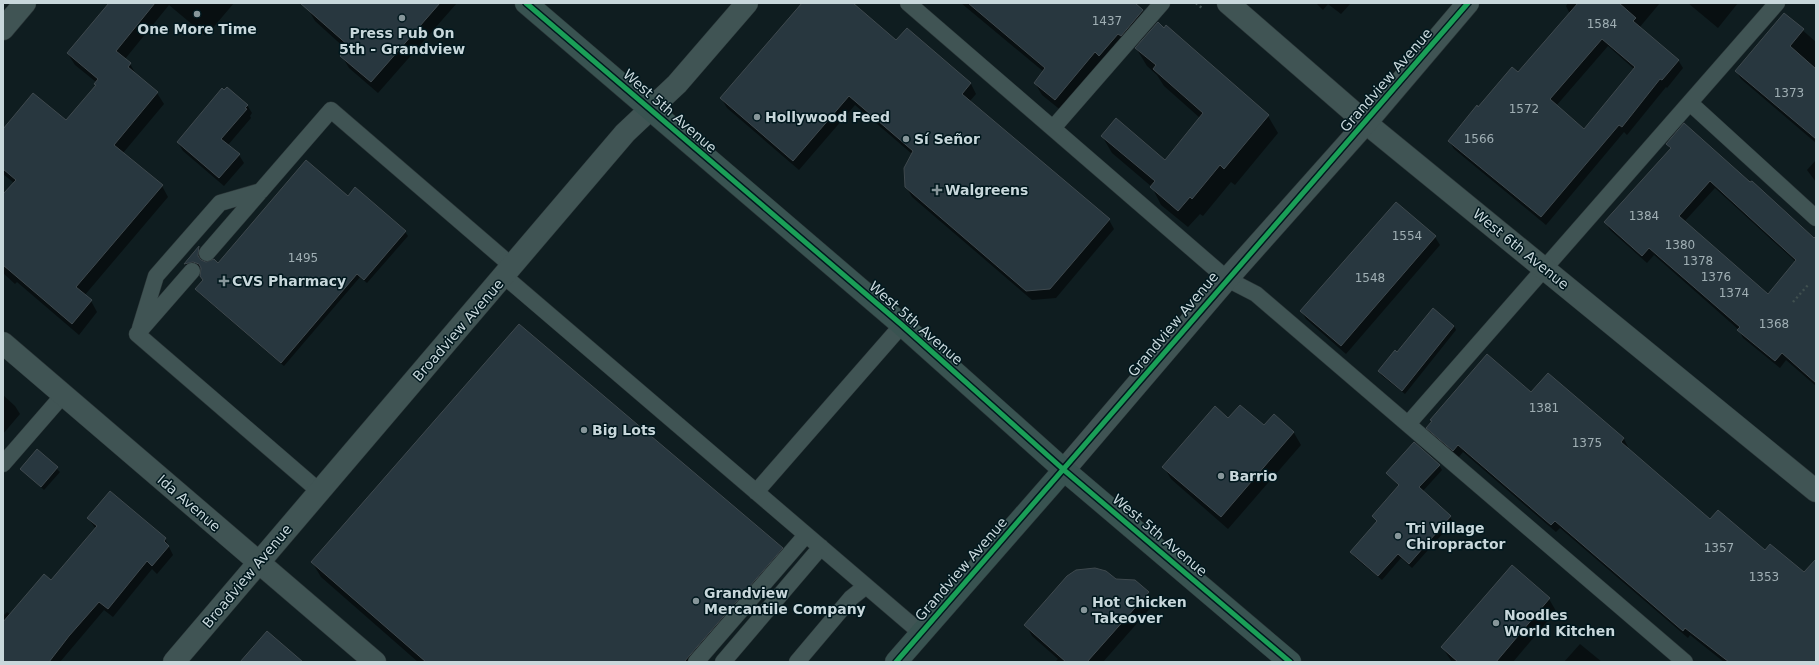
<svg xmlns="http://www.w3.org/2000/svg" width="1819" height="665" viewBox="0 0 1819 665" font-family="'DejaVu Sans',sans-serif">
<rect width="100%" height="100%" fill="#0f1d20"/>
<path fill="#0007" fill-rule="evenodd" d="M111,3H234L206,36L169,5L125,59L130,64L137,76L157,93L164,104L123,153L162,186L168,197L84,296L91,301L97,312L79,335L17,282L15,284L3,273V196L14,183L3,174V131L66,121L96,86V82L75,65L68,54Z
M313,3H457L378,93L349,68L342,56L347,50L315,21L308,9Z
M803,3H851L896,42L907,29L971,84L976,94L970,101L1109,220L1114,229L1056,298L1032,300L912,197L906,187L912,154L855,105L799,170L727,108L721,98Z
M961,3H1134L1142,11L1150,23L1063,112L1042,95L1035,83L1044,72Z
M1316,3H1351L1341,14L1328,4L1323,10Z
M1568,3H1660L1639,28L1678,60L1683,68L1667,88L1666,87L1627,135L1624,132L1546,225L1454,149L1449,141L1478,108L1518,74L1570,14L1566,6ZM1608,46L1634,69L1584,130L1556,106Z
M1688,3H1738L1718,28Z
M1784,14L1816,42V143L1741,79L1736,71Z
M1136,48L1268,116L1278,133L1235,185L1231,182L1203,216L1200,214L1188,227L1161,205L1152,187L1112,153L1102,136L1165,161L1200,118L1164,86L1157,75L1147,66Z
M247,105L252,113L250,116L251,118L228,145L239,155L244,163L224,186L183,151L178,143Z
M1667,144L1816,241V386L1786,360L1780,368L1743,338L1739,330L1654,255L1647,263L1610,230L1605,222L1671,150ZM1715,188L1796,262L1768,296L1684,222Z
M1816,160V182L1807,170Z
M348,198L405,232L408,236L367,283L360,277L284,366L199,293L197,289L203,281L201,276L202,268L196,265L187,267L185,264L199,247L201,251L200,261L206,263L218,264Z
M1435,237L1440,245L1346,354L1306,319L1301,311Z
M1454,326L1456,330L1405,394L1381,375L1379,371L1397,353Z
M1548,374L1624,439L1628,447L1627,448L1710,520L1816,582V662H1724L1690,635L1688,638L1560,528L1556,532L1463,452L1458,458L1432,435L1427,428L1531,394Z
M3,395L15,406L20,414L3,434Z
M1274,416L1294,433L1301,445L1228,529L1171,479L1164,467L1229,419L1264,427Z
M37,450L60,472L44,490L21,469Z
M1439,465L1442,470L1423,491L1450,517L1453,522L1412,568L1401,558L1382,580L1354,557L1351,552L1377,522L1373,516L1399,486L1387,473Z
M88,518L165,539L173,555L157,574L152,569L113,617L104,610L60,662H3V616L7,612L11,615L51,582L96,529Z
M782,548L790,563L704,662H418L321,577L312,562Z
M1512,567L1549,599L1556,611L1513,662H1452L1442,647Z
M1115,580L1148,593L1154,604L1103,662H1055L1058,659L1032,636L1026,625Z
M1580,644L1602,662H1564Z"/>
<path fill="#28373f" stroke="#3f494e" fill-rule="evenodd" d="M109,3H155L116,51L131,63L128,67L158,92L114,145L163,185L76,287L92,300L72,324L3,265V194L16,180L3,169V129L33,93L66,120L96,85L94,84L98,79L67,53Z
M300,3H440L371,82L340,56L349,46Z
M802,3H853L896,40L907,28L971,83L962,94L1110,219L1050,289L1026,291L905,187L904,168L913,151L849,96L793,161L720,98Z
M968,3H1135L1143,10L1121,36L1118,34L1099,56L1095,52L1055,100L1034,83L1045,68Z
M1578,3H1619L1636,18L1633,21L1679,60L1662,80L1660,79L1622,127L1619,125L1541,217L1448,141L1477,105L1478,107L1512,67L1518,72ZM1602,39L1635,67L1584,129L1550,99Z
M1784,13L1804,29L1790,46L1816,69V139L1735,71Z
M1158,22L1164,28L1166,25L1269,115L1224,169L1220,165L1192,199L1190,197L1178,211L1150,187L1155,181L1101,136L1116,118L1165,160L1203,113L1153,69L1156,65L1135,48Z
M227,87L248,105L245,108L247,109L221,139L240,154L219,178L177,142L222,88L224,90Z
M1684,123L1750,182L1752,181L1814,238L1816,236V383L1782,353L1775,361L1737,330L1740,327L1649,248L1642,256L1604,222L1671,148L1666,144ZM1710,181L1796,260L1768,294L1679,216Z
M306,160L348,196L355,187L406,231L364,280L357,274L281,363L195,289L203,280L200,276L201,268L199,264L193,262L184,264L199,246L198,256L201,260L206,262L214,259L218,263Z
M1396,202L1436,236L1341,346L1300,311Z
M1433,308L1454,326L1402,391L1378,371L1395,350L1397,352Z
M519,324L783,548L684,662H426L311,562Z
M1487,354L1531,392L1548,373L1624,438L1621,442L1710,519L1718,510L1765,550L1770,544L1804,572L1816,559V662H1729L1685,628L1683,631L1555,521L1551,525L1458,445L1453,451L1426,428L1432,421L1430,420Z
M1240,405L1264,425L1274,414L1294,432L1221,517L1162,467L1215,406L1228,418Z
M1414,442L1440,465L1419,487L1451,516L1409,564L1398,554L1378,576L1350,552L1377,521L1372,516L1399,485L1386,473Z
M37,449L58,467L41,487L20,469Z
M110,491L166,538L164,541L169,546L152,566L147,561L108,609L99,602L69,636L49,662H3V622L44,574L51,580L97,526L87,518Z
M1512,565L1550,598L1496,662H1458L1441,647Z
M1095,568L1106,571L1116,579L1135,580L1149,592L1087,662H1066L1024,625L1067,576L1076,570Z
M267,631L303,662H240Z"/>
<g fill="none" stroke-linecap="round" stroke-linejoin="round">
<defs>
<path id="service" d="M908,3L1227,279L1256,294L1685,662
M1690,103L1816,218
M1053,128L1162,3
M207,253L331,110L512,266
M192,271L137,334L319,491
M504,276L921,633
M140,328L156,276L220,203L261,191
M1408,424L1777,3
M3,464L63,395
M756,492L902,325
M696,662L806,535
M723,662L821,547
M797,662L851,598L866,586"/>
<path id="minor" d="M1228,3L1366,123L1816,491
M3,29L25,3
M3,343L375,662
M174,662L625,133L677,84L747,3"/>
<path id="tertiary" d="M1064,470L1227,279L1366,123L1468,3"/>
<path id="secondary" d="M526,3L902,325L1064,470L1290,662
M896,662L1064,470"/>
</defs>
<use href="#service" stroke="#2b3638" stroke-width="17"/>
<use href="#minor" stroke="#2b3638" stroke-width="23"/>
<use href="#tertiary" stroke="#2b3638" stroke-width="23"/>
<use href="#secondary" stroke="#2b3638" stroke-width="23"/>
<path stroke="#405050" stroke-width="2.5" stroke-dasharray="2 3" stroke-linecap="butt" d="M1196,3L1202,8
M1793,302L1808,285"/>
<use href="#service" stroke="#405454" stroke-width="16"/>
<use href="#minor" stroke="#405454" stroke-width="22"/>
<use href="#tertiary" stroke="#405454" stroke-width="22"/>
<use href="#secondary" stroke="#395351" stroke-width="22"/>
<defs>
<path id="cycleway" d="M526,3L902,325L1064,470L1290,662
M896,662L1468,3"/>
</defs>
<use href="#cycleway" stroke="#01181e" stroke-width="8"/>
<use href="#cycleway" stroke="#1a9f57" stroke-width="5"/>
</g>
<g fill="#87969a" stroke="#01181e" stroke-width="1.5">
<circle cx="197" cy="14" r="4"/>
<circle cx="402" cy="18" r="4"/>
<circle cx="757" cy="117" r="4"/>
<circle cx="906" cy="139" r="4"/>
<path d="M935 184h4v4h4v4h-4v4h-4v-4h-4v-4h4z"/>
<path d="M222 275h4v4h4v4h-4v4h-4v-4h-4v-4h4z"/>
<circle cx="584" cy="430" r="4"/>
<circle cx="1221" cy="476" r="4"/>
<circle cx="1398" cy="536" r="4"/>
<circle cx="696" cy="601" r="4"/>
<circle cx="1084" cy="610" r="4"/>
<circle cx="1496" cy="623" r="4"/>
</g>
<g text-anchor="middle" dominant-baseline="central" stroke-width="3" stroke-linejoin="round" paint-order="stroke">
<g font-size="12" fill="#a0afb4">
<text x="1107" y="21">1437</text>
<text x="1602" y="24">1584</text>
<text x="1789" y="93">1373</text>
<text x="1524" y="109">1572</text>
<text x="1479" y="139">1566</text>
<text x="1644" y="216">1384</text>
<text x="1407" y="236">1554</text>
<text x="1680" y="245">1380</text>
<text x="303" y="258">1495</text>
<text x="1698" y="261">1378</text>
<text x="1716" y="277">1376</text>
<text x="1370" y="278">1548</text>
<text x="1734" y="293">1374</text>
<text x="1774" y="324">1368</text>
<text x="1544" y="408">1381</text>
<text x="1587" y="443">1375</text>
<text x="1719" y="548">1357</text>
<text x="1764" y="577">1353</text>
</g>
<g font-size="14" font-weight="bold" fill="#c8d7db" stroke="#01181e" text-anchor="start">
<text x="197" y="29" text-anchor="middle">One More Time</text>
<text x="402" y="33" text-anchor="middle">Press Pub On<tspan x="402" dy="16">5th - Grandview</tspan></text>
<text x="765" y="117">Hollywood Feed</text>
<text x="914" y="139">Sí Señor</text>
<text x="945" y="190">Walgreens</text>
<text x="232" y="281">CVS Pharmacy</text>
<text x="592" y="430">Big Lots</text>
<text x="1229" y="476">Barrio</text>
<text x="1406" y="528">Tri Village<tspan x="1406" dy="16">Chiropractor</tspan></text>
<text x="704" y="593">Grandview<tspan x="704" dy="16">Mercantile Company</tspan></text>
<text x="1092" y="602">Hot Chicken<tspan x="1092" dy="16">Takeover</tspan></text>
<text x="1504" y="615">Noodles<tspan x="1504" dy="16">World Kitchen</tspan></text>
</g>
<g font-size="14" fill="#c8d7db" stroke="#01181e">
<text transform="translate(1386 80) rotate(-49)">Grandview Avenue</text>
<text transform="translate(670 111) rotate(41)">West 5th Avenue</text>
<text transform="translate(1521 249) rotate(39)">West 6th Avenue</text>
<text transform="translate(916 323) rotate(41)">West 5th Avenue</text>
<text transform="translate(1173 324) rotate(-50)">Grandview Avenue</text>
<text transform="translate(458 330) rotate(-49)">Broadview Avenue</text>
<text transform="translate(189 503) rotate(41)">Ida Avenue</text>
<text transform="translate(1160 535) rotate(40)">West 5th Avenue</text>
<text transform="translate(961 569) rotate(-49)">Grandview Avenue</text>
<text transform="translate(247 576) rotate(-50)">Broadview Avenue</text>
</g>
</g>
<rect width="1819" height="665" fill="none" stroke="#c8d7db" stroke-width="8"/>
</svg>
